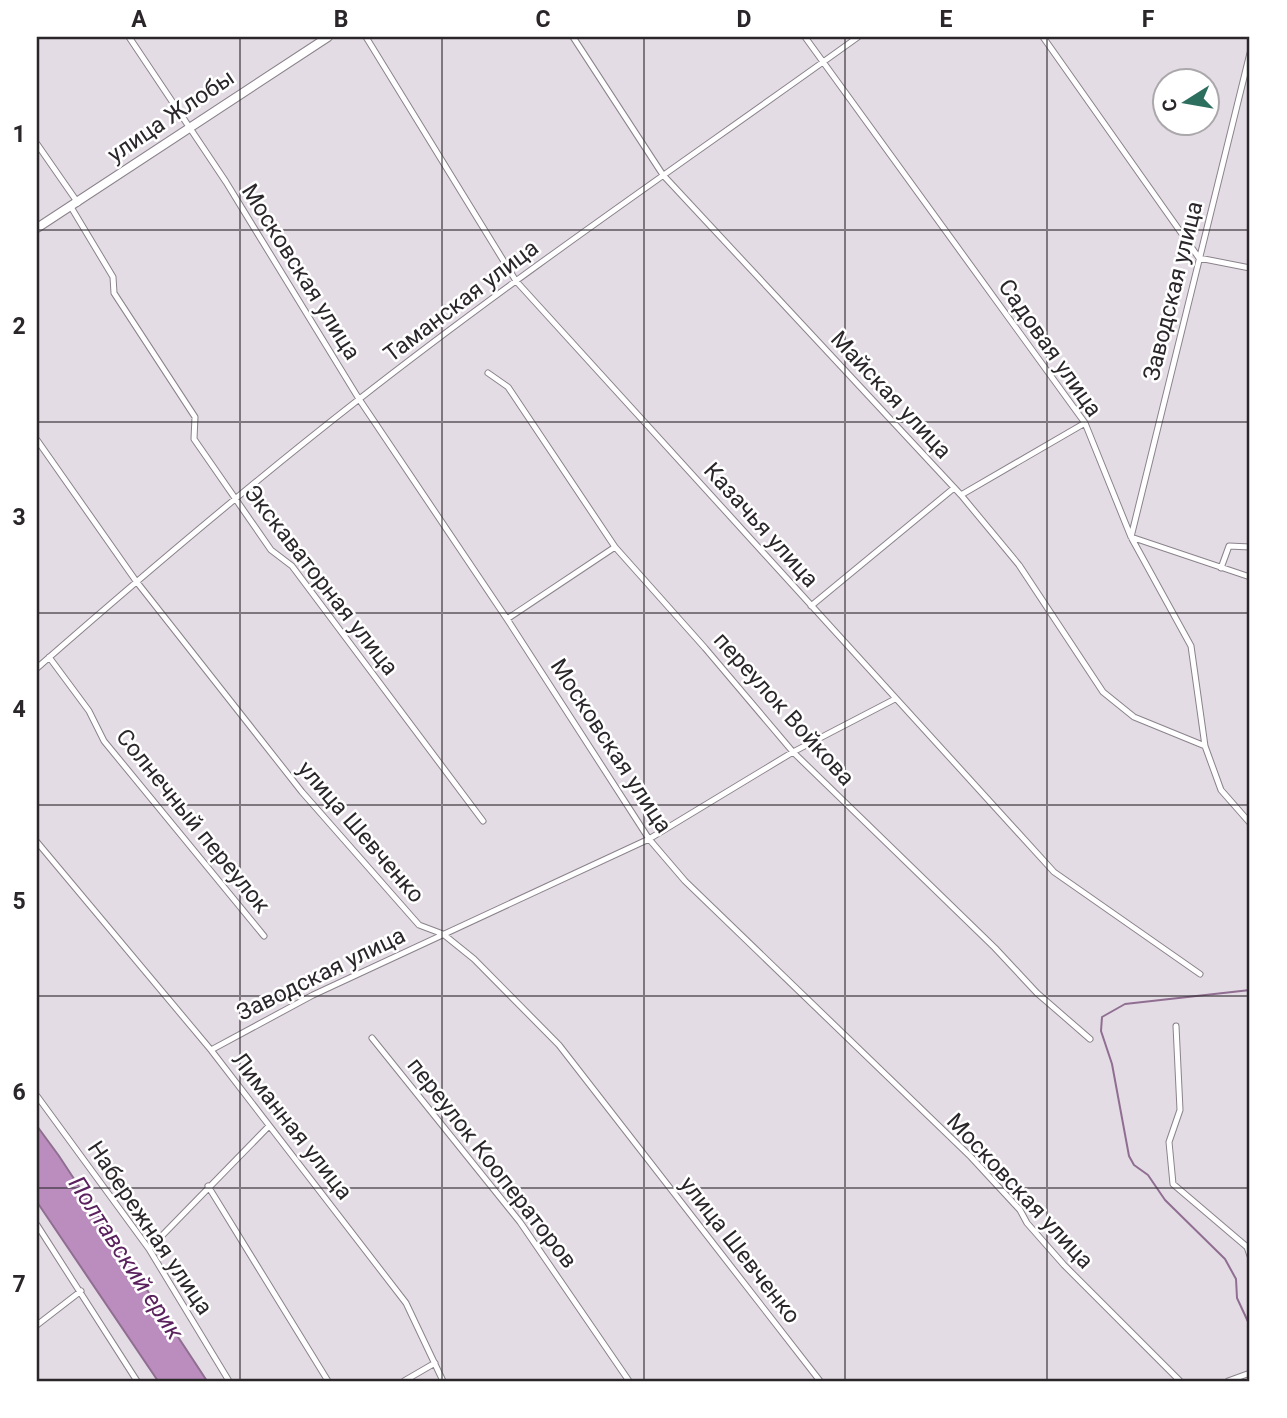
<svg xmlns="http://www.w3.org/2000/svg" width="1287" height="1418" viewBox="0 0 1287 1418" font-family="Roboto,sans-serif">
<rect width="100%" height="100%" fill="#e4dce4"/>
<path fill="#bb8dbe" stroke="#906e92" stroke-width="2" d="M37,1126L59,1156L207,1381H158L37,1202Z"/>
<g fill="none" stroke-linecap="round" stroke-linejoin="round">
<path stroke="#906e92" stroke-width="2" d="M1250,990L1125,1004L1102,1017L1101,1031L1112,1064L1129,1156L1134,1165L1148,1175L1165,1200L1225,1259L1236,1279L1237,1298L1250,1326"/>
<defs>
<path id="street" d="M129,37L226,182L359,399L507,619L649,839L685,881L971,1157L1020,1210L1027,1223L1064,1265L1180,1381
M366,37L516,281L1054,872L1200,974
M573,37L663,175L961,495L1019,565L1103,692L1134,717L1205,746
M805,37L1085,423L1131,537L1191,646L1205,746L1221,790L1250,823
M1043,37L1199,258L1250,268
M1250,53L1131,537L1250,577
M37,144L78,203
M71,207L113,277L114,293L195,417L194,439L271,550L292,566L483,821
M488,373L508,387L615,547L705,648L793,752L995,948L1037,993L1090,1039
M37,440L136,581L302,792L419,925L443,934L474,959L559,1045L820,1381
M961,495L1085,423
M1221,568L1229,546L1250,547
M811,606L954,488
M507,619L615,547
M49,657L89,711L104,741L264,936
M37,668C142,576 248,486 358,400C520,273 691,157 858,37
M37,842L211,1050L406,1303L443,1381
M1176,1026L1180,1110L1169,1142L1173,1184L1247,1247L1250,1256
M372,1038L520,1222L629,1381
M211,1050L313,995L649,839L793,752L895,699
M37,1096L149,1249L229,1381
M208,1186L328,1381
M37,1225L137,1381
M149,1249L269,1126
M37,1325L81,1291
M404,1381L435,1363
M1228,1381L1250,1373"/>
<path id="secondary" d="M37,228L328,37"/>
</defs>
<use href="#street" stroke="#8b838b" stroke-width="7"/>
<use href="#secondary" stroke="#8b838b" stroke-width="10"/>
<use href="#street" stroke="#fff" stroke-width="5"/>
<use href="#secondary" stroke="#fff" stroke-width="8"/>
</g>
<path fill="none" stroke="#2a262a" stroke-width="2" stroke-opacity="0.55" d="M240,37V1381M442,37V1381M644,37V1381M845,37V1381M1047,37V1381M37,230H1250M37,422H1250M37,613H1250M37,805H1250M37,996H1250M37,1188H1250"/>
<g text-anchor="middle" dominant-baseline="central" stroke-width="5" stroke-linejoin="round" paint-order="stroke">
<g font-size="23" fill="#2a262a" stroke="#fff">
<text transform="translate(171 116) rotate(-34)">улица Жлобы</text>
<text transform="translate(301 272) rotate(58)">Московская улица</text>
<text transform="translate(1173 291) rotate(-76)">Заводская улица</text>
<text transform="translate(461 301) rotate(-37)">Таманская улица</text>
<text transform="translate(1050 348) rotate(55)">Садовая улица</text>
<text transform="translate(891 395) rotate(47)">Майская улица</text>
<text transform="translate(761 525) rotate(48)">Казачья улица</text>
<text transform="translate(321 580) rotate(52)">Экскаваторная улица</text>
<text transform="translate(784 709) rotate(48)">переулок Войкова</text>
<text transform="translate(611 746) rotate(57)">Московская улица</text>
<text transform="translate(193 821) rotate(51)">Солнечный переулок</text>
<text transform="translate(361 832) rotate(49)">улица Шевченко</text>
<text transform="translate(321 974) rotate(-26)">Заводская улица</text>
<text transform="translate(292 1126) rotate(52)">Лиманная улица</text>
<text transform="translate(492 1163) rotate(52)">переулок Кооператоров</text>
<text transform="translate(1020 1191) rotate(47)">Московская улица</text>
<text transform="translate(150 1228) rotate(56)">Набережная улица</text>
<text transform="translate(740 1250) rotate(52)">улица Шевченко</text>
</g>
<g font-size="24" font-style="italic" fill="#5a215e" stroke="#fff">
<text transform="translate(126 1258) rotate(57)">Полтавский ерик</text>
</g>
</g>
<rect width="1287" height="1418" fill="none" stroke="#ffffff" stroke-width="77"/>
<g transform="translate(1186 102) rotate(259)"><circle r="33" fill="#ffffff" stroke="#aaa8aa" stroke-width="2"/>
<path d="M0-5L12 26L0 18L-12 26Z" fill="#2d6f5f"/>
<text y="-10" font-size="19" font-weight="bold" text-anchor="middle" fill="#2a262a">С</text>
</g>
<rect x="38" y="38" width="1210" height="1342" fill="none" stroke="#2a262a" stroke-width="2.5"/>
<g font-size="23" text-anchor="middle" font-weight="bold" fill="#2a262a">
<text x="139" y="27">A</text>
<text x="341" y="27">B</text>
<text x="543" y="27">C</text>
<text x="744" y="27">D</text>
<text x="946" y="27">E</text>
<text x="1148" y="27">F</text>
<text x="19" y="142">1</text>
<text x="19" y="334">2</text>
<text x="19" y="525">3</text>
<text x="19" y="717">4</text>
<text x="19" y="909">5</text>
<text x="19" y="1100">6</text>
<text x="19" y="1292">7</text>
</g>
</svg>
